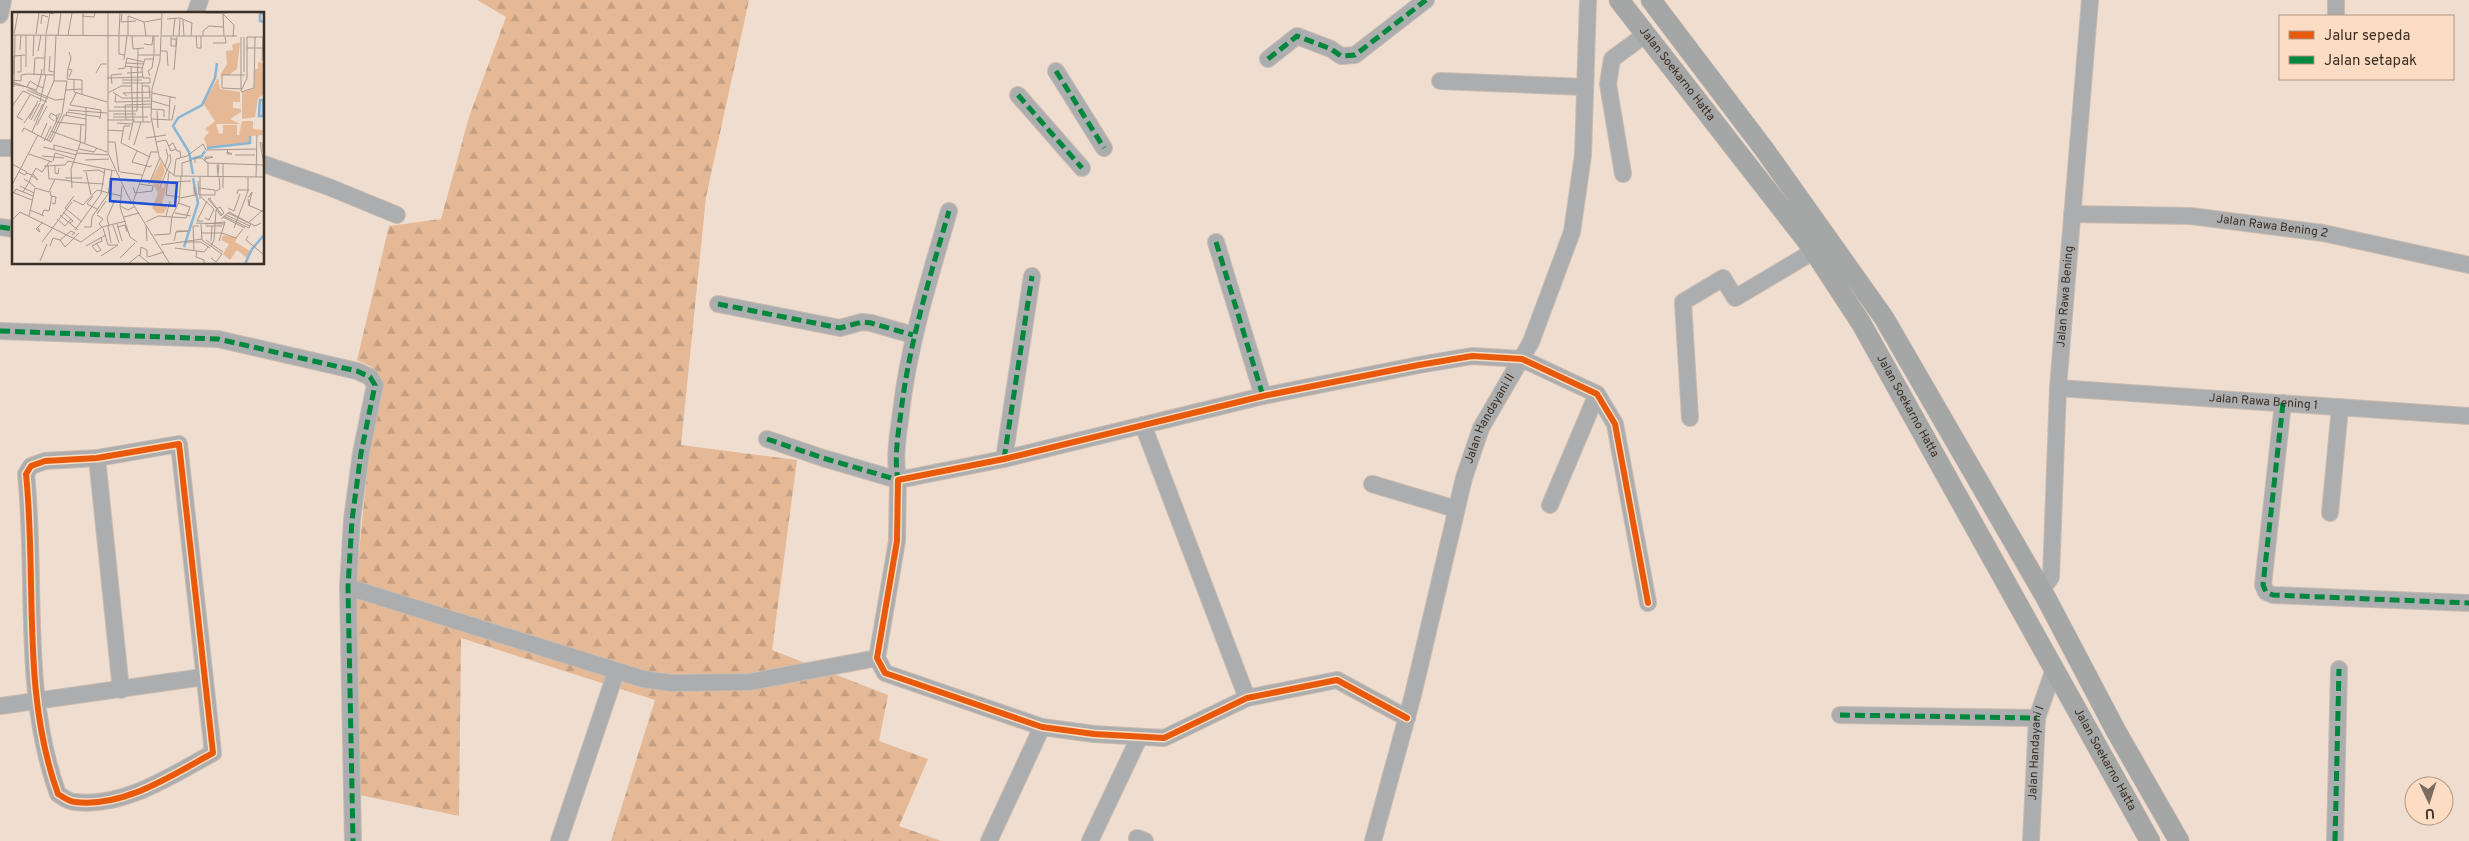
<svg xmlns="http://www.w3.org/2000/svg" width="2469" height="841" viewBox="0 0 2469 841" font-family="Overpass,sans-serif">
<defs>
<pattern id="forest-firs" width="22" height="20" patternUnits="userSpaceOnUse" patternTransform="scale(1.25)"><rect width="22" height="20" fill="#e5b996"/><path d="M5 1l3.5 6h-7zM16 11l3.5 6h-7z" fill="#c59f81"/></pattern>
</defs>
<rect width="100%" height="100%" fill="#efddd0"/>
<path fill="url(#forest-firs)" d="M477,0H749L706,197L681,445L797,460L772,650L888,695L879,741L928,759L899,826L941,841H611L655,700L461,638L459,816L355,794L354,604L369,452L379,377L372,367L357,360L389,226L441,219L469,117L506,17Z"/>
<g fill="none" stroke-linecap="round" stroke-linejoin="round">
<defs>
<g id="minor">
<path d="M195,14L200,0"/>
<path d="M0,15L3,0"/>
<path d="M2336,16V0"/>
<path d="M1268,59L1297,36L1331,49L1341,56L1355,55L1426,0"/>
<path d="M1056,71L1104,148"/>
<path d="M1440,81L1585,87"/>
<path d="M1018,95L1082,168"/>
<path d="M0,148H14"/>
<path d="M264,164L329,187L397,215"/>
<path d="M1623,174L1608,84L1612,59L1646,34"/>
<path id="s1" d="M2072,214L2191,216L2323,233L2469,265"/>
<path d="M0,227L14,229"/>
<path d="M1216,242L1263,396"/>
<path d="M718,304L840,328L862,322L871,323L913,335"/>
<path d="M0,331L218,339L357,371L370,377L375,385L361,453L352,520L348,587L353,841"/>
<path id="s2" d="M2058,388L2469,416"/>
<path d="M2283,403L2263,585L2266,592L2273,595L2469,603"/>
<path d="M1690,418L1683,302L1723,278L1735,298L1814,251"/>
<path d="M1143,425L1247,698"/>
<path d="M767,439L823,458L898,480C894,457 898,435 901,412C909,343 930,277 949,211"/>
<path d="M179,444L213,753C172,775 124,808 75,802C69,802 63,797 58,794C21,692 37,581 26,474L31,466L45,461L97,458Z"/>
<path d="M97,458L121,690"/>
<path d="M1004,459L1032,276"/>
<path d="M1372,484L1456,509"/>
<path d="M1550,505L1597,394"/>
<path d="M2330,513L2340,407"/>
<path d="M348,587L643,679L671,683L750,682L877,658"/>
<path id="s3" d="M2041,591L2051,577L2058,388L2090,0"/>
<path d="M0,706L203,677"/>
<path d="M1840,715L2037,718"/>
<path d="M1407,718L1337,680L1247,698L1164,738L1094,734L1042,727L885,673L877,658L897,541L898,480L1004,459L1263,396L1419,365L1472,356L1522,359L1597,394L1615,424L1648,603"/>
<path d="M1137,838L1145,841"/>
<path d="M559,841L616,672"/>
<path d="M989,841L1042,727"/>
<path d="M1090,841L1139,738"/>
<path id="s4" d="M1373,841L1413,695L1464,478L1481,428L1531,342L1572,232L1583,155L1588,0"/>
<path id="s5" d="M2031,841L2037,718L2054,669"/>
<path d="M2335,841L2339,669"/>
</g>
<g id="major">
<path id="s6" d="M1619,0L1810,245L1861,323L2150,841"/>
<path d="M1651,0L1764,149L1884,318L2046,598L2116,731L2179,841"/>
</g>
</defs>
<use href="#minor" stroke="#c9bbb0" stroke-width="18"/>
<use href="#major" stroke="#c9bbb0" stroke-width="21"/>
<use href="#minor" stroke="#acadae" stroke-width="16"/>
<use href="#major" stroke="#a5a6a6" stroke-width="20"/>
<path stroke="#00873e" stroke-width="5" stroke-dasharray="10 5" stroke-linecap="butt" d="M1268,59L1297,36L1331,49L1341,56L1355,55L1426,0
M1056,71L1104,148
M1018,95L1082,168
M0,227L14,229
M1216,242L1263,396
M718,304L840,328L862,322L871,323L913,335
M0,331L218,339L357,371L370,377L375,385L361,453L352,520L348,587L353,841
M2283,403L2263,585L2266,592L2273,595L2469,603
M767,439L823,458L898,480C894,457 898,435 901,412C909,343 930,277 949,211
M1004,459L1032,276
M1840,715L2037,718
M2335,841L2339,669"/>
<defs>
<path id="cycleway" d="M179,444L213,753C172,775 124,808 75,802C69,802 63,797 58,794C21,692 37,581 26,474L31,466L45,461L97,458Z
M1407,718L1337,680L1247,698L1164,738L1094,734L1042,727L885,673L877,658L897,541L898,480L1004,459L1263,396L1419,365L1472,356L1522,359L1597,394L1615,424L1648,603"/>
</defs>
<use href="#cycleway" stroke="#fcdcc3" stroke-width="9"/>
<use href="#cycleway" stroke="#e8590c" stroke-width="6"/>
</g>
<g text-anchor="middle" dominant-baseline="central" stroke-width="5" stroke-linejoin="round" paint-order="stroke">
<g font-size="12" fill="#3b2f25" stroke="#fcdcc3">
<text stroke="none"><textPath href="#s6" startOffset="94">Jalan Soekarno Hatta</textPath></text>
<text stroke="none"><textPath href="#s1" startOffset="201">Jalan Rawa Bening 2</textPath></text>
<text stroke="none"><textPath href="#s3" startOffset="298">Jalan Rawa Bening</textPath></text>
<text stroke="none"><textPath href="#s2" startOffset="206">Jalan Rawa Bening 1</textPath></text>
<text stroke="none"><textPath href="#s6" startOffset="499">Jalan Soekarno Hatta</textPath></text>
<text stroke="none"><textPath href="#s4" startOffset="439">Jalan Handayani II</textPath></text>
<text stroke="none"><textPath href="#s5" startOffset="88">Jalan Handayani I</textPath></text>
<text stroke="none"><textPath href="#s6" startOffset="904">Jalan Soekarno Hatta</textPath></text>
</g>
</g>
<g transform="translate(12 12)">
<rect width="252" height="252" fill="#efddd0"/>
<path d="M225,31H228L225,57L217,63H208L215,52L214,39L221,38L220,33ZM246,50L252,51V82L246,86L243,105L230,107V80L242,77L243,57H246ZM206,66L208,77L228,80V90H221V96L229,97V100L218,107L228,112H204L207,122L211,121V113H225V123H227L230,109H241V117L252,118V123L238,124V130L195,136L192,126L197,120L193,117L203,109L191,91ZM149,149L153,159L147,174L152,176V171L155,172L150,192L155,195L152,201H145L140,196L146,181L139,169ZM211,223L225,226L223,230L238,239L236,247L225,238L218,248L211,242L217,232L209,228Z" fill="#e5b996"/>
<path fill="none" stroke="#89b6d5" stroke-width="2.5" d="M252,1L248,2V9L252,10M251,104V88H248L247,104H252M195,136L238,131V124M179,147L190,144L193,139M181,162L177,140L161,114L166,106L190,93L203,66L205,51M172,235L186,191L181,166M233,252L240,237L252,223"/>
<path fill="none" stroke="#a7978c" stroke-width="1" d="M96,1V141L116,184L158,252M150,1L148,48L140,77L139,105L147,144L155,158L163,164L252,165M193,1H214M110,2L109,10L124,9M211,2L222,13L221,25M211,2L212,24M70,4L82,5L83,1M155,7L168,6L180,11L179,24M171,8L172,24M29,12L30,3L36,5M2,22L6,1M24,22L27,1M34,22L38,1L42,2M0,23L147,24M46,23L49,1M56,23L60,1M71,23V1M107,23L108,1M107,24V42L112,43M116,24V4L132,10M120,24L121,37L132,36M134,24L132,10L149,7M150,24H225M161,24L163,6M167,24L168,7M184,24L185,36H189V24M191,24V19L197,14L211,15M159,25V34H164V27H159M235,25H252M201,31H214L213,25M132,32L140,33L141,24M235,36H251M8,38L9,23M26,39L29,23M148,39H155L156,54M142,42V24M126,43H148M21,44L22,23M38,44L37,59L42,60M112,48L115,24M250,49L251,25M114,51L132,52M113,54L131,56M14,55V23M30,57L29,63L27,71L26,74L24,78V80L15,75L18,69L26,74L32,76M56,57L59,46L57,40M106,57L113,56L115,46L132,50M162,58L165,25M5,60H9V43M232,60V25M84,61L89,52H95M115,61L131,60M2,62V44L13,43M22,62L23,46H33M32,63L34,23M138,64L136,59L140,56L142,43M95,66L131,65M55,67L70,68V83M55,67L56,57L60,58L57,65M62,67V80L95,90M0,68L9,69V63L15,62L42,63M110,68H130M0,70L24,78M110,71H138M130,71L131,110M138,71V66H131L130,57L133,47H142M0,72L15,75M100,72L99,63L110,62M130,74H137L138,87M2,75L3,23M229,77V25M230,77L210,76V63H233M15,78L36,87M53,78L70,77M229,79L235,66V25M24,80L43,88L53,87M101,80L110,86H137M229,80L242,76L243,25M64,81L58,93L89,98L88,107M96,81L109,74H120M140,81L164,86M104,82L103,90L140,89M115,84L111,81L139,80M140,89L157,94M28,90L34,63M0,94L11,79L35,90M102,95H140M139,97L152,98V105M56,98L95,101M97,99H125L126,36M145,99L146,116M45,102L44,110L48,101M101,102H124M52,103L74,107M54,103L55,100L88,105M101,105H136M17,107L26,89M140,107L160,108L163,93M157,107L158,84M11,108L5,105L18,83M19,108L28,91M95,108H123M114,108L113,93L140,92M22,109L31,92M42,109L37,105L39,101L44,104M44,110L74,113V95M121,110H139M12,111L25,92M105,111L120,112M25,113L35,94M118,114H112L109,131L138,145M95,118L111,119M39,119L95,140M10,120L12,116L39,130M20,120L42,69L44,23M29,125L35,111M134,126L154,123M35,128L44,110M117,128L121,110L119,55M32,129L39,114M37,129L50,102L55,69H42M68,129L69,113M39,130L52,103M96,130H103L107,160M144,130L154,128L159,139L164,137M248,130L252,153M250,130L252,145M73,131L74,113M122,133L129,110M157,134L161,131L165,139H168L169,146M31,135L65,143M67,137L82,140L85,136M42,138V133L65,139M125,139L120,150L138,155L140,153M215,140L220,142H215L216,137M65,141L96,143M17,142L40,150M223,143H243M30,144L52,146M193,147L201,145H193V149L196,151M73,148L97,147M41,149L43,141L63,147M183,151V146H190L195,151M0,152L15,160L13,163L7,160M211,152V176M32,154L53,153L56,149L103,159M36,154L37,167H42M43,154V161L46,162L47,156M153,155L156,144L154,137M71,159L86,158L93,161M74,160L79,183M108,160L130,163M157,160L154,183L167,185M14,161L20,163L17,170L23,175M20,163L24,156L30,160L38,149M162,163L164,147L175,144L191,132L194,138L244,137M20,164L26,168L21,162M170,164V151L180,148M196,164V151L252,153M206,164L205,153H207L206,161M244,165L245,123M53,166H70M186,169L187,183H203V178L187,176M59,170L92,172M156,170L179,169M137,172L148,146M0,173L26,123M8,174L22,181M110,174L108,195L118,225L125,230M121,175L123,181L140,179L141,174L127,172M148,175L159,149L158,142M23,176L37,180L43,167L59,169M60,176L59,157L69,129M38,179L39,184L44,185L43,192L40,191M204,179L208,177L207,164M0,180L20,188M11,180L17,170L12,167M2,181L4,177L21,184M225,182L226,178H237M62,184L53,196L70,210M81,184L75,192L85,197M189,185L202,197L197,208L193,206M168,186L184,183L182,175V183M197,186L210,203M199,186L196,187L204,196M188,187V164M236,187L237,193L240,180L236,186M61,188L71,193L85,178L109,184M121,190L139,140H146M236,193L252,200M108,194L116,198L122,195M208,195L212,201L209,204L204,197ZM216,196L222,199L228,182M18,198L32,204M51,200L61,209L58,211M163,201L179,204M216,201L237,211M85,202L94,189M30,203L32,198L37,199L40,184M48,203L66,218M85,203L91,207L87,212L90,215M214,203L238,214M17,204L23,176M154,204L158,189M160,204L167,190L169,164M212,204L237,216L239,211M112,205L127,201M211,205L233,216M45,207L53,214L59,207M209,207L217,200L243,214L249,211M0,208L8,200L69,230L90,215L114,209M191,209H185L195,189M134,210L146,204L174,206L178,195L166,191M237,210L251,198M184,211L213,212M105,212L110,229M189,212L190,228M193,212L213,210L207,229M101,213L107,231M96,214L99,231M97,214L95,206L102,190H108M134,214L135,229M194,214H210M72,215H79L80,205L96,182L100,158M105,215L113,213L115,220M26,216L28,220L24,217L31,210M91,216L96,233H106M222,216L236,179V165M63,218L89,182L93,157M190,221H210L224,226L231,217M142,223L158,222L160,204M236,224L234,228L252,243M48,228L53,235L67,221M190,228L210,242L204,250L199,246M194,228L211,240M162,229L163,225L164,220L165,219H176L164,220M199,229L200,214M30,230L60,190M173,230H189L198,236M84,231L89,238L85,240L80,234L84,232L85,231L90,229L89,225M149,233L190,227M38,234L41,226L48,228L59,219L63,221L60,223M74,234L94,223M199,234L202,228L204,198M163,236L192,240L196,235M182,238L181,214H187M185,239L184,245L192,248V252M89,244L106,233M128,244L129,235L135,238V245M136,245L152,240M108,246L123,231M28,249L35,232M116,252L127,243L138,252"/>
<path fill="#1d4ed8" fill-opacity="0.15" stroke="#1d4ed8" stroke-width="2.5" d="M99,167L165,171L163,194L98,189Z"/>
<rect width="252" height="252" fill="none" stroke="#3b2f25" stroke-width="2.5"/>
</g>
<rect x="2279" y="15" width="175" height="65" fill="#fcdcc3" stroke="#af9784"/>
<rect x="2289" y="31" width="25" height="8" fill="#e8590c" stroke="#af9784"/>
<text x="2324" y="40" font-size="15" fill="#3b2f25">Jalur sepeda</text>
<rect x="2289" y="56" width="25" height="8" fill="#00873e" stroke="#af9784"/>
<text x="2324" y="65" font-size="15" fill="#3b2f25">Jalan setapak</text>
<g transform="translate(2429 801) rotate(176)"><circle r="24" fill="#fcdcc3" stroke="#af9784"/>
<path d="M0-4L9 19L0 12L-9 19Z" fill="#7a6c61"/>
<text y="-8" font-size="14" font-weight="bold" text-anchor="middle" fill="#3b2f25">U</text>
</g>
</svg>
